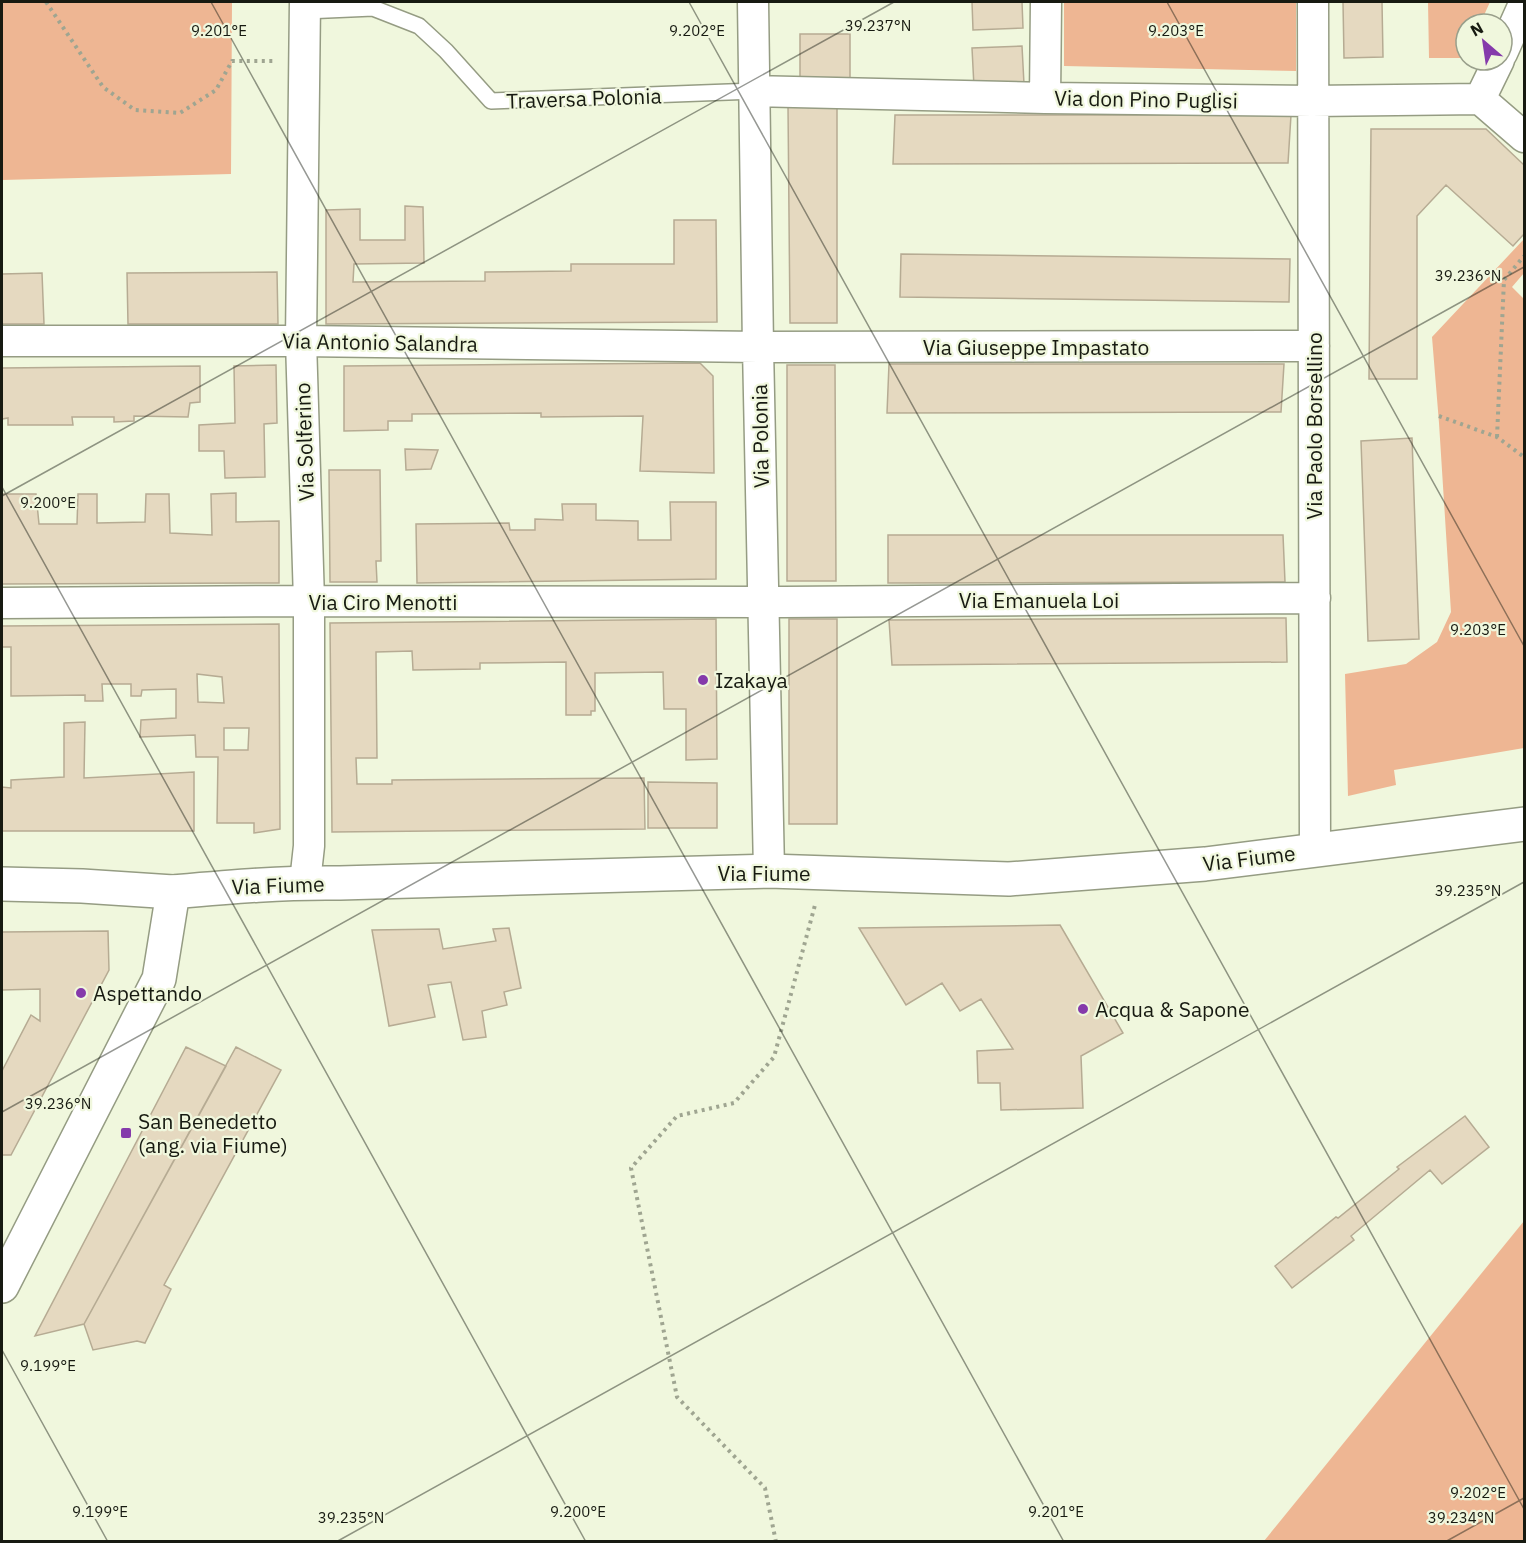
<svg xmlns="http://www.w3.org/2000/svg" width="1526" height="1543" viewBox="0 0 1526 1543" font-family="'IBM Plex Sans',sans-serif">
<rect width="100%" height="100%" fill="#f0f7dd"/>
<path fill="#eeb693" d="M2,2H232L231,174L2,180Z
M1064,2H1296V71L1064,66Z
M1428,2H1490L1480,24H1466V55L1465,58H1429Z
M1524,239V273L1512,287L1524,299V748L1394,770L1396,785L1348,796L1345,674L1406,664L1437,642L1451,612L1439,423L1432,337Z
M1524,1221V1541H1264Z"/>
<path fill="#e5d9c0" stroke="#b6ab93" stroke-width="1.5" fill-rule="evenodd" d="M972,2H1022L1023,28L973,30Z
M1343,2H1382L1383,57L1344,58Z
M800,34H850V83L800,84Z
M1022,46L1024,84L974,87L972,48Z
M788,106H837V323H790Z
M895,115H1291L1288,163L893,164Z
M1371,129H1486L1524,165V234L1513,246L1446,185L1417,216V379H1369Z
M405,206L423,207L424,263L354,264L353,282L485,281V272L571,271V264H674V220H716L717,322L326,324V210L360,209V240H405Z
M901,254L1290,259L1289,302L900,297Z
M277,272L278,324H128L127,273Z
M42,273L44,324H2V274Z
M700,363L713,376L714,473L640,471L643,416L541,417V413L412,414V421H388V430L344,431V366Z
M889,364H1284L1281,412L887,413Z
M276,365L277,423L264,424L265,477L225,478L224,451H199V425L235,423L234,366Z
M787,365H835L836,581H787Z
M200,366V402L190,403L188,417L134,416V421L114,422V417H72L73,425H8V418L2,419V368Z
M1412,438L1419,639L1368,641L1361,441Z
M405,449L438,450L431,469L406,470Z
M329,470H380L381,561H376L377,582H330Z
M236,493V522L279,521V583L2,584V494H36L39,524H77L78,494H97V523L145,522L146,494H169L170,533L212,535L211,494Z
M670,502H716V579L417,583L416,524L509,523L510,530H535V519L563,520L562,504H596V520L638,521V540H671Z
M888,535H1283L1285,582L888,583Z
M1286,618L1287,662L892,665L889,620Z
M716,619L717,759L686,760V709H664L663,672L595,673V711H591V715H566V662L480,663V669L413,670L412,651L376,652L377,758H356L357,784H392V780L644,778L645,829L332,832L330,623Z
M789,619H837V824H789Z
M279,624L280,829L254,833V823H217L218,757H196L195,735L140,737L141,720L176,718V689L142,690L141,696H131V684H102L103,701H85V695L11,696V647H2V626ZM197,674L222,677L224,703L198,702ZM224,728H249L248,750H224Z
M85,722L84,778L194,772V831H2V787L11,788V780L64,777V723Z
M648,782L717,783V828H648Z
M1060,925L1123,1033L1081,1056L1083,1108L1001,1110L1000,1083H978L977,1051L1013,1049L981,999L960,1011L942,983L906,1005L859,928Z
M509,928L521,988L504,992L507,1005L482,1011L486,1037L463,1040L451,982L428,985L435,1017L389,1026L372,930L439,929L443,949L496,941L493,929Z
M108,931L109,970L11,1155H2V1071L31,1015L40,1021V989L2,990V932Z
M186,1047L226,1066L84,1324L35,1336Z
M236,1047L281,1070L164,1285L171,1289L145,1343L137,1341L93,1350L84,1324Z
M1465,1116L1489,1147L1442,1184L1430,1170L1351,1236L1354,1240L1292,1288L1275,1266L1336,1217L1338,1218L1399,1169L1397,1167Z"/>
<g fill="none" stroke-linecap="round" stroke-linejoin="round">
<defs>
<path id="service" d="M305,11L373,8L419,26L446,51L491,101L755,91"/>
<path id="minor" d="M753,2L758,347L769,871
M1313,2L1315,850
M1502,53L1524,4
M755,91L1045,98L1312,101L1480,99L1524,137
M1045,98L1046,2
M1480,99L1499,60
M2,341H301L758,347L1314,346
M2,603L309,601L784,602L1315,598
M305,882L309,846V601L301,341L305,2"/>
<path id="tertiary" d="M2,884L82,886L173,892"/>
<path id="secondary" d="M2,1286L159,979L173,892C229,887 284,882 340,883L769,871L1009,879L1205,864L1524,824"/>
</defs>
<use href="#service" stroke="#959c83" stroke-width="18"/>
<use href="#minor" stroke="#959c83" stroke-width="33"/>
<use href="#tertiary" stroke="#959c83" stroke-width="36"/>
<use href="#secondary" stroke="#959c83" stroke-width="36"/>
<path stroke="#9fa591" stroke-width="4" stroke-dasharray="3 4.5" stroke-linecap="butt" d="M46,2L103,87L135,110L180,113L216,90L232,61H274
M1439,416L1497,437L1524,457
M1497,437L1504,280L1524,256
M776,1542L765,1488L677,1397L631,1168L677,1116L734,1103L774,1057L815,905"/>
<use href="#service" stroke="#fff" stroke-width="15"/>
<use href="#minor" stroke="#fff" stroke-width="30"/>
<use href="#tertiary" stroke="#fff" stroke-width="33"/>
<use href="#secondary" stroke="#fff" stroke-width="33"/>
</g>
<path fill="none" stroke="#171a11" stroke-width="1.5" stroke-opacity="0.45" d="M211,2L1064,1542M689,2L1524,1509M1167,2L1524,646M2,487L586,1542M2,496L894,2M2,1112L1524,267M2,1350L108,1542M336,1542L1524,882M1445,1542L1524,1498"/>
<g fill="#853aab" stroke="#f0f7dd" stroke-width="2">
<circle cx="703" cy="680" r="6"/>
<circle cx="81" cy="993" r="6"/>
<circle cx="1083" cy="1009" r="6"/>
<rect x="120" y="1127" width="12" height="12" rx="3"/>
</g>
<g text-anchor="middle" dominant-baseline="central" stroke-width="4.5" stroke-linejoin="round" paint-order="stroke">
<g font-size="21" fill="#171a11" stroke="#f0f7dd">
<text transform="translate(584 98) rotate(-2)">Traversa Polonia</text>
<text transform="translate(1146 99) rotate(1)">Via don Pino Puglisi</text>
<text transform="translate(380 342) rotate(1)">Via Antonio Salandra</text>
<text x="1036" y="347">Via Giuseppe Impastato</text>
<text transform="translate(1314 426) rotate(-90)">Via Paolo Borsellino</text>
<text transform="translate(760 436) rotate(-91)">Via Polonia</text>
<text transform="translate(304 442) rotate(-92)">Via Solferino</text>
<text x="1039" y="600">Via Emanuela Loi</text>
<text x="383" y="602">Via Ciro Menotti</text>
<text transform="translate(1249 858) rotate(-7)">Via Fiume</text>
<text x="764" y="873">Via Fiume</text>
<text transform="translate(278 885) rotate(-2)">Via Fiume</text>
</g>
<g font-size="21" fill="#171a11" stroke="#f0f7dd" text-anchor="start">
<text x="715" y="680">Izakaya</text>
<text x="93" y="993">Aspettando</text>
<text x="1095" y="1009">Acqua &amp; Sapone</text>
<text x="138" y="1121">San Benedetto<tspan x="138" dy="24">(ang. via Fiume)</tspan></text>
</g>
</g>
<g font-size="15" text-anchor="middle" fill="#171a11" stroke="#f0f7dd" stroke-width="4.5" stroke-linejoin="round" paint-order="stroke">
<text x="878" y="31">39.237°N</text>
<text x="219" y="36">9.201°E</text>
<text x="697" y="36">9.202°E</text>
<text x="1176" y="36">9.203°E</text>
<text x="1468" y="281">39.236°N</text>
<text x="48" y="508">9.200°E</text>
<text x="1478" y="635">9.203°E</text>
<text x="1468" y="896">39.235°N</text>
<text x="58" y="1109">39.236°N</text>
<text x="48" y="1371">9.199°E</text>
<text x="1478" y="1498">9.202°E</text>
<text x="100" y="1517">9.199°E</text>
<text x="578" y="1517">9.200°E</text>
<text x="1056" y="1517">9.201°E</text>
<text x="351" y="1523">39.235°N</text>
<text x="1461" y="1523">39.234°N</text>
</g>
<rect width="1526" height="1543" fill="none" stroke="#171a11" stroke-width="6"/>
<g transform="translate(1484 42) rotate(331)"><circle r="28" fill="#f0f7dd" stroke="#999f8b" stroke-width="1.5"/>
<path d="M0-4.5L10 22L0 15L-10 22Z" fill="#853aab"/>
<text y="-9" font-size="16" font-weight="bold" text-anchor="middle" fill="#171a11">N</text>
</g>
</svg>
